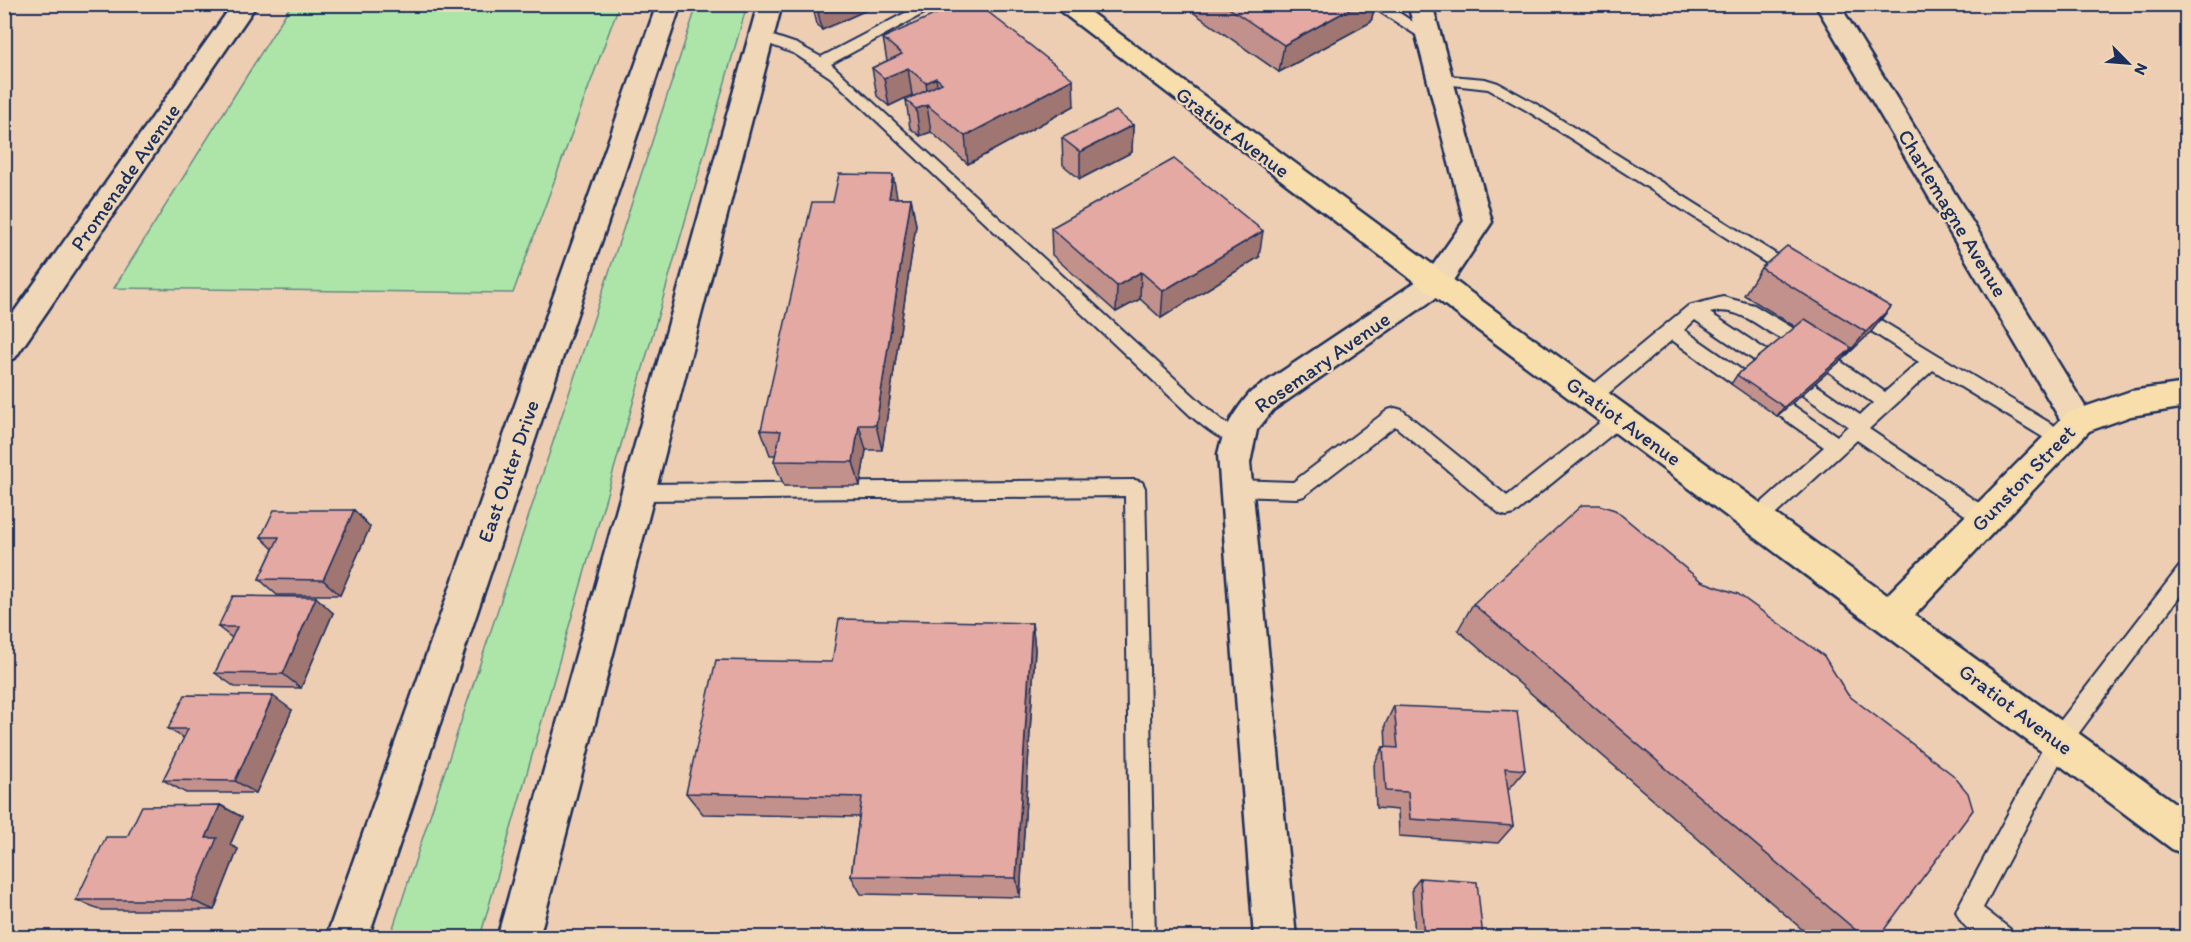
<svg xmlns="http://www.w3.org/2000/svg" width="2191" height="942" viewBox="0 0 2191 942" font-family="Itim,sans-serif">
<rect width="100%" height="100%" fill="#edceb3"/>
<filter id="ink" filterUnits="userSpaceOnUse"><feTurbulence type="fractalNoise" baseFrequency=".0167" numOctaves="2"/><feDisplacementMap in="SourceGraphic" scale="12" xChannelSelector="R" yChannelSelector="G"/><feConvolveMatrix kernelMatrix="1 2 1 2 8 2 1 2 1" color-interpolation-filters="sRGB"/></filter>
<g filter="url(#ink)">
<path fill="#ade5a9" stroke="#648a84" stroke-width="1.5" d="M291,5H619L513,293L114,288Z
M697,5H747L480,937H390Z"/>
<g fill="none" stroke-linecap="round" stroke-linejoin="round">
<defs>
<path id="lane" d="M922,4H941L831,64L1206,407L1224,422L1246,431L1249,436L1246,441C1227,448 1206,428 1192,417L830,77L795,54L756,39L754,36L761,32L797,44L821,57Z
M1368,4H1386L1436,37L1429,41L1424,40Z
M1440,75L1485,79L1498,83L1536,104L1800,269L1803,273L1800,277L1794,279L1788,277L1526,110L1488,89L1435,83L1433,80Z
M1723,297L1754,305L1796,330L1799,335L1796,340L1790,342C1762,333 1742,304 1710,313L1769,352L1772,357L1769,362L1763,364L1757,362L1695,320L1684,330L1746,373L1748,378L1746,383L1739,385L1732,383L1672,340L1598,402L1591,404L1584,402L1582,397L1584,392L1688,306Z
M1854,304L2068,434L2071,439L2068,444L2061,447L2054,444L1933,370L1869,429L1992,512L1995,518L1992,524L1985,526L1978,524L1857,440L1764,525L1757,527L1750,525L1747,519L1750,513L1824,447L1777,414L1775,409L1777,404L1784,402L1791,404L1837,436L1848,426L1801,394L1799,389L1801,384L1808,382L1815,384L1860,415L1873,403L1828,371L1825,366L1828,361L1834,359L1840,361L1885,392L1919,362L1848,316L1845,311L1848,306Z
M1395,408L1402,410L1507,496L1612,413L1619,411L1626,413L1628,418L1626,423L1514,514L1507,516L1500,514L1395,426L1304,496L1297,498L1236,496L1229,494L1226,488L1229,482L1236,480L1293,482L1388,410Z
M1135,480L1142,482L1145,488L1155,938H1131L1125,496L638,500L631,498L628,492L631,486L638,484Z
M2186,564V588L2067,749L1983,908L2010,929L2013,938C1988,938 1967,939 1956,911L2051,733L2179,567Z"/>
<path id="street" d="M233,4H257L15,358L4,361V326Z
M1408,4H1432L1492,222L1446,291L1273,410L1257,430L1250,463L1296,938H1254L1218,454C1223,430 1235,410 1251,392L1426,275L1464,221Z
M1815,4H1839L2089,413L2094,422L2089,431L2078,435L2067,431Z"/>
<path id="secondary" d="M657,4H681L368,938H326Z
M758,4H782L539,938H497Z"/>
<path id="primary" d="M1051,4H1079L1497,312L1887,595L2067,413L2131,391L2186,383V407L2131,416L2089,431L1915,615L2186,811V855L2172,849L1475,328Z"/>
</defs>
<use href="#lane" stroke="#1b2f5e" stroke-width="4"/>
<use href="#street" stroke="#1b2f5e" stroke-width="5"/>
<use href="#secondary" stroke="#1b2f5e" stroke-width="5"/>
<use href="#primary" stroke="#1b2f5e" stroke-width="5"/>
<use href="#lane" fill="#efd7b7" fill-rule="evenodd"/>
<use href="#street" fill="#efd7b7" fill-rule="evenodd"/>
<use href="#secondary" fill="#efd7b7" fill-rule="evenodd"/>
<use href="#primary" fill="#f8deab" fill-rule="evenodd"/>
</g>
<path fill="#c3918b" stroke="#1b2f5e" stroke-width="1.5" d="M812,4H880L822,30L817,24Z
M1181,4H1375L1371,22L1279,72Z
M883,38L1074,106L968,164L931,132L920,136L910,128L906,100L914,97L912,95L889,106L877,96L872,68L887,61Z
M1133,125L1132,152L1080,179L1063,165L1062,138Z
M897,198H911L916,225L882,450H866L860,486H784L774,461L776,455H770L761,430L833,202Z
M1051,228L1259,257L1161,318L1140,299L1116,312L1052,255Z
M1761,268L1891,307L1870,333L1845,357L1777,416L1731,384L1737,375L1796,327L1744,295Z
M354,510L370,527L340,595H277L259,579L273,549L261,537Z
M1701,581L1848,695L1878,938H1812L1458,630L1473,604Z
M333,613L301,688L235,687L215,673L232,638L218,627Z
M1032,623L1035,649L1020,897L861,894L851,876L859,817L703,814L686,793L832,662Z
M1394,706L1525,770L1510,788H1507L1513,826L1498,843L1399,836L1398,810L1376,808L1374,765L1383,747H1386L1385,725Z
M292,710L256,793H186L163,780L184,738L168,729Z
M220,805L242,817L230,845L238,849L214,910H102L76,900L127,837Z
M1420,878L1483,938H1415L1412,888Z"/>
<path fill="#9f7671" stroke="#1b2f5e" stroke-width="1.5" d="M816,4H880L822,30Z
M1359,4H1375L1371,22L1279,72L1284,45Z
M908,68L912,95L889,106L884,78Z
M936,78L940,105L929,107L926,83Z
M1073,79L1074,106L968,164L965,136Z
M927,105L931,132L920,136L916,109Z
M1133,125L1132,152L1080,179V152Z
M893,175L898,202L889,198Z
M911,198L916,225L882,450L876,425Z
M1263,231L1259,257L1161,318L1163,291Z
M1141,272L1140,299L1116,312L1117,286Z
M1891,307L1870,333L1845,357L1866,332Z
M1852,348L1845,357L1777,416L1784,407Z
M859,425L866,450L860,486L853,462Z
M354,510L370,527L340,595L323,580Z
M316,597L333,613L301,688L283,674Z
M1032,623L1035,649L1020,897L1016,878Z
M273,696L292,710L256,793L235,781Z
M220,805L242,817L230,845L238,849L214,910L191,900L206,838Z"/>
<path fill="#e3a9a2" stroke="#1b2f5e" stroke-width="1.5" d="M958,4H978L1073,79L965,136L927,105L916,109L906,100L942,83L936,78L926,83L908,68L884,78L872,68L902,54L883,38Z
M1223,4H1359L1284,45Z
M1116,111L1133,125L1080,152L1062,138Z
M1174,159L1263,231L1163,291L1141,272L1117,286L1051,228Z
M839,174L893,175L889,198H911L876,425H859L853,462L774,461L781,431L761,430L812,202H833Z
M1787,246L1891,307L1866,332L1761,268Z
M1805,319L1852,348L1784,407L1737,375Z
M1582,505H1599L1615,510L1701,581L1738,594L1824,656L1848,695L1953,775L1968,793L1973,810L1878,938H1865L1473,604Z
M274,510H354L323,580L259,579L279,537H261Z
M233,596L316,597L283,674L215,673L237,627H218Z
M839,619L1032,623L1016,878L851,876L862,797L686,793L716,660L832,662Z
M185,695L273,696L235,781L163,780L188,729H168Z
M1394,706L1517,711L1525,770L1505,768L1513,826L1410,819L1408,792L1386,791L1383,747L1398,748Z
M220,805L206,838H217L191,900H76L106,837H127L142,806Z
M1420,878L1477,882L1483,938H1424Z"/>
</g>
<g text-anchor="middle" dominant-baseline="central" stroke-width="4.5" stroke-linejoin="round" paint-order="stroke">
<g font-size="21" fill="#1b2f5e" stroke="#efd7b7">
<text transform="translate(1233 132) rotate(37)">Gratiot Avenue</text>
<text transform="translate(125 177) rotate(-55)">Promenade Avenue</text>
<text transform="translate(1953 213) rotate(59)">Charlemagne Avenue</text>
<text transform="translate(1322 362) rotate(-35)">Rosemary Avenue</text>
<text transform="translate(1624 421) rotate(36)">Gratiot Avenue</text>
<text transform="translate(508 471) rotate(-71)">East Outer Drive</text>
<text transform="translate(2023 478) rotate(-46)">Gunston Street</text>
<text transform="translate(2016 709) rotate(37)">Gratiot Avenue</text>
</g>
</g>
<rect width="2191" height="942" fill="none" stroke="#efd7b7" stroke-width="24"/>
<rect x="12" y="12" width="2167" height="918" fill="none" stroke="#1b2f5e" stroke-width="2" filter="url(#ink)"/>
<g transform="translate(2128 63) rotate(115)" stroke="#efd7b7" stroke-width="4.5" paint-order="stroke">
<path d="M0-4.5L10 22L0 15L-10 22Z" fill="#1b2f5e"/>
<text y="-9" font-size="16" font-weight="bold" text-anchor="middle" fill="#1b2f5e">N</text>
</g>
</svg>
